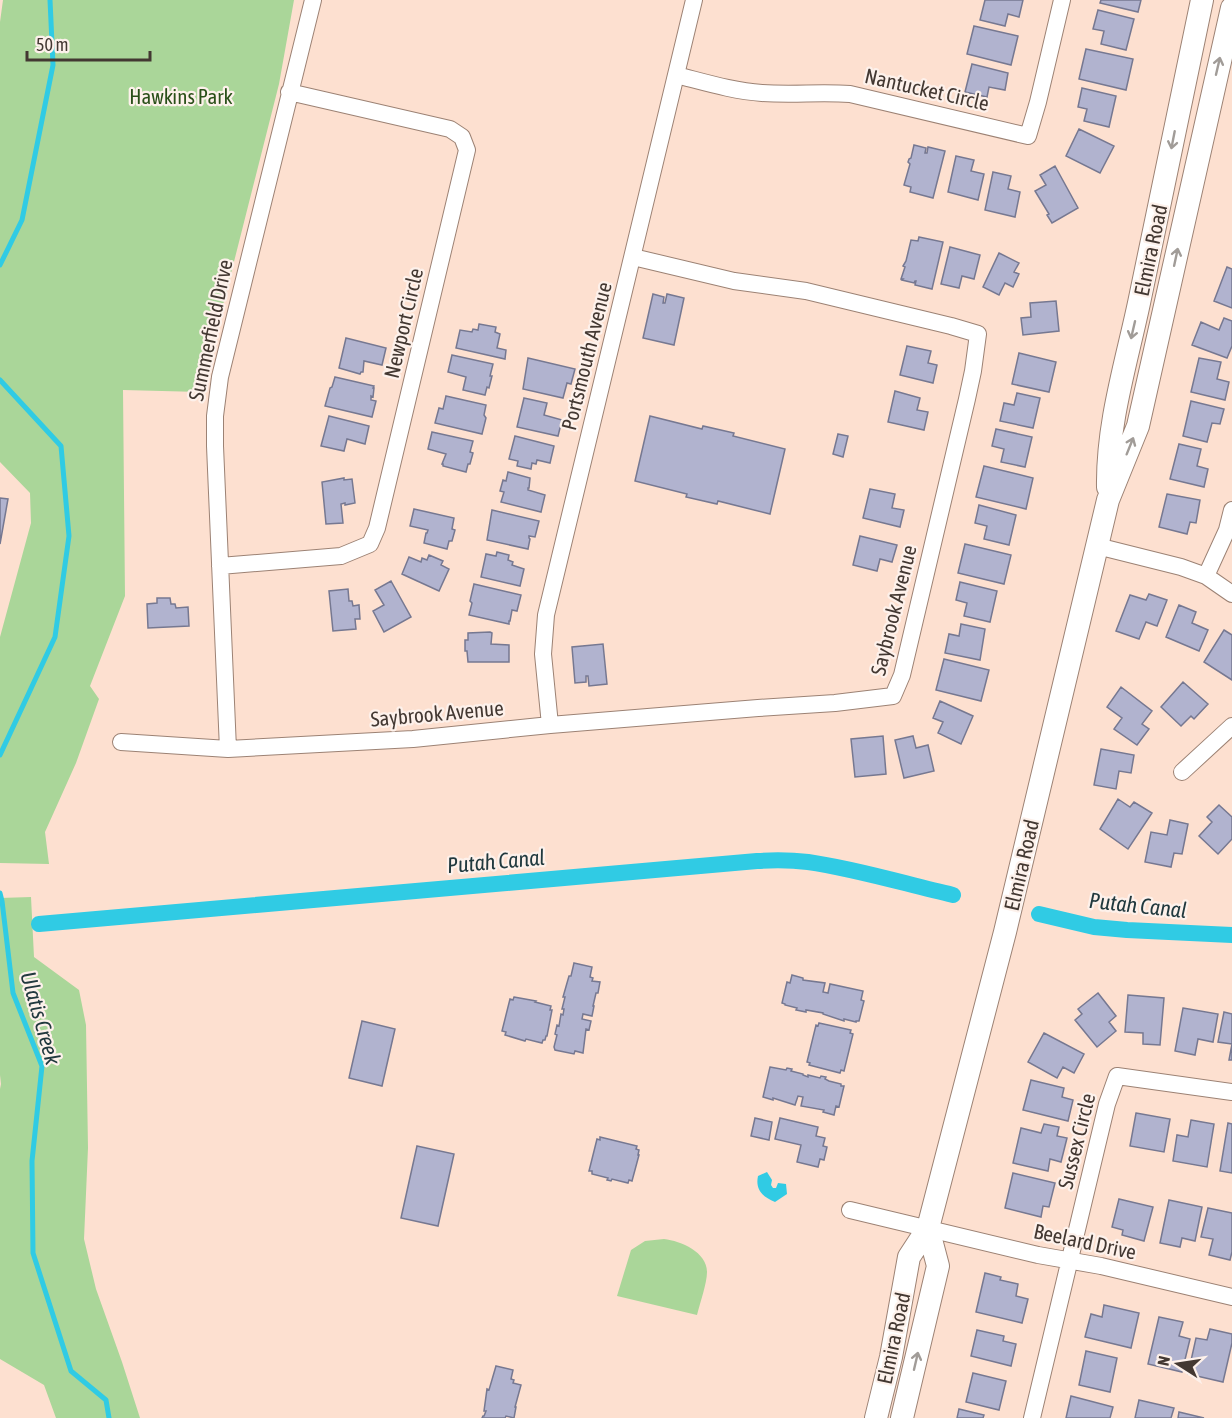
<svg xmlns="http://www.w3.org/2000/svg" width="1232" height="1418" viewBox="0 0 1232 1418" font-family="'Asap Condensed',sans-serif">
<rect width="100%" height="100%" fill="#fde0d0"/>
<path fill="#aad699" d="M3,0H294L279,84L201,392L123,390L125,596L90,686L99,699L76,763L45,832L49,864L0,863V637L31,523L30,493L0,462V22Z
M31,897L34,957L79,990L86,1025L88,1148L84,1239L96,1289L122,1362L140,1418H56L44,1385L0,1359V1089L1,1084L0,1075V898Z
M664,1239C681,1241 707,1252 707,1272C707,1283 700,1303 697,1315L617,1296L631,1250L645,1241Z"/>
<path fill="#30cbe4" d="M767,1172L772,1180L771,1185L773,1188H776L778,1183L786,1184L787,1194L775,1202C763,1197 755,1190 758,1176Z"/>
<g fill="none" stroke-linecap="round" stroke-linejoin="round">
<path stroke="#30cbe4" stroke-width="5" d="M0,265L22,220L53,65L50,0
M0,380L61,446L69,536L55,637L0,755
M0,893L2,901L13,993L42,1066L32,1161L33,1253L71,1371L106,1400L109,1418"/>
<path stroke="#30cbe4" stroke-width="16" d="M1039,914L1094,927L1127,930L1232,935
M39,924L757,861C774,860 791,860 808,862C857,869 905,884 953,895"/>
</g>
<path fill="#b1b3cf" stroke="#767891" stroke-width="1.5" d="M985,0H1023L1019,17L1008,14L1005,26L980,20Z
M1101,0H1141L1138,12L1100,3Z
M1098,10L1134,19L1126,50L1101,44L1104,31L1093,29Z
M974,26L1018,36L1011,65L967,54Z
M1086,49L1133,59L1126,90L1079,79Z
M972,64L1008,73L1005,90L989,87L987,97L965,92Z
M1082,88L1116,96L1109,127L1084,121L1087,109L1078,107Z
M1079,129L1114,146L1100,173L1066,156Z
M914,145L926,148L925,153H927L928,147L945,151L933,198L910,192L911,187L904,185L910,164L908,162L909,159L911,158Z
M956,156L974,160L971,171L984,174L978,200L948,192Z
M1055,166L1078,208L1052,223L1047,215L1049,214L1035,191L1046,185L1040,175Z
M993,172L1011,176L1008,189L1020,192L1015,217L985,210Z
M919,237L943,242L932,289L915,285L916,281H915L914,283L902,280L903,279H901L905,267L903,266L906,261L911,240L918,241Z
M950,247L980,255L974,279L962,276L959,288L941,284Z
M999,253L1019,263L1014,272L1019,274L1013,287L1005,283L999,295L983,287Z
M1227,267L1232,269V308L1214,301Z
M653,294L664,297L663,303H665L667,294L684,298L674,345L643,338Z
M1056,301L1059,331L1023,335L1021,318L1031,317L1030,303Z
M1224,318L1232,321V346L1227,358L1192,345L1201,322L1219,330Z
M479,324L496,327L495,332L500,334L497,348L506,350L505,359L456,348L460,330L472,332L473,329L478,330Z
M346,338L386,348L382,365L364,361L363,372H361L360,374L339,368Z
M907,346L931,351L928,363L937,365L933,383L900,375Z
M1019,353L1056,362L1049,392L1012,384Z
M452,355L493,364L490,376H492L489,388L487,387L485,395L463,390L466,377L448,372Z
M528,358L575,369L571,384L567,383L563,398L523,389Z
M1199,358L1221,362L1217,379L1229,382L1225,400L1191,392Z
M335,377L374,386L373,388H374L373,397L371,396V400L376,401L372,417L325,406L330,388L332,387Z
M895,391L920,398L917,410L928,412L924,430L888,422Z
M1017,393L1040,398L1033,428L1000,421L1004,403L1014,405Z
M446,396L486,405L484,415L486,418L482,434L435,423L439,408L443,409Z
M524,398L547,403L544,415L562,420L558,436L517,427Z
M1191,401L1224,409L1220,424L1212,423L1207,442L1183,436Z
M329,416L369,426L365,444L347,439L344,451L321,446Z
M650,416L702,429L703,426L734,433L733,436L785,449L770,514L718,501L717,504L686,497L687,494L635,481Z
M996,429L1032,437L1025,467L1001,462L1004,449L992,446Z
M432,432L473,441L470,452L473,453L470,464H468L466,472L443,466V464H442L446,454L428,449Z
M838,434L848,436L843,457L833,454Z
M515,436L554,446L550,463L537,460L536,464L532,463L531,469L517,466L518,461L509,459Z
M1179,444L1201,449L1197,466L1208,469L1204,487L1170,479Z
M984,466L1033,478L1026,509L976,497Z
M508,472L530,478L529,488H528V490L545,495L541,512L501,502L504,492L500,491L503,480L506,481Z
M344,478V480L352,479L355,503L345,505V503L341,504L343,523L326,524L322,482Z
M870,489L895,494L892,508L904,510L900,527L863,518Z
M1167,494L1200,500L1196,523L1190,522L1187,534L1159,527Z
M0,498L8,499L0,544Z
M979,505L1016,515L1009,545L984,539L987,526L975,523Z
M414,509L454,518L452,529L455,530L452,541H449L447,549L424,543L426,533H427L428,530L410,526Z
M492,510L539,521L535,537L529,536V538L530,539L528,549L487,540Z
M860,536L897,545L892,562L880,559L877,571L853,565Z
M965,544L1011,555L1004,584L958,573Z
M497,552L509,555L508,560L513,562L512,565L524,569L520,586L481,577L486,554L496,556Z
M429,555L443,561L441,565L449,569L439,591L402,574L409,557L421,562L422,558L427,560Z
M391,581L411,617L384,632L373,611L384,605L375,590Z
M960,582L997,591L990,622L964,616L967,603L956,600Z
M474,584L521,595L517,611L512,610L510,621H509V624L469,615L472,603L470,601Z
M348,589L349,601H352L353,606L359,605L360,619H355L356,629L333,631L329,591Z
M1149,594L1167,600L1157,626L1146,622L1139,639L1116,631L1130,595L1146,600Z
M157,598H170L171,604H175L176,608L188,607L189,626L148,628L147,604L157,603Z
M1179,605L1196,612L1192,623L1208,630L1199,651L1166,637Z
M961,624L985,629L980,660L945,653L949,634L959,636Z
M1224,630L1232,635V680L1204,662Z
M490,632L492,633L491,644L509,645V662H468L467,651H465V640H468V633Z
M603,644L607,684L589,686L588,676H586V682L575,683L572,647Z
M944,659L989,670L981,701L936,690Z
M1183,682L1208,704L1194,719L1191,716L1181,726L1161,707Z
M1121,687L1152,711L1142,724L1149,729L1137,745L1114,729L1122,718L1107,707Z
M940,701L973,716L961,744L938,733L943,722L933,718Z
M883,736L886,774L855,777L851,739Z
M913,736L916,748L928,745L934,771L904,778L895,740Z
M1101,749L1134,755L1131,773L1119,771L1116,789L1094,785Z
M1118,799L1130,807L1134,802L1152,813L1128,849L1100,829Z
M1219,805L1232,817V839L1218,854L1199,836L1212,822L1207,817Z
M1170,820L1188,824L1182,854L1174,853L1171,867L1145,862L1151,832L1167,835Z
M574,963L592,967L590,977L593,978L592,981L600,982L598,993H596L593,1006H594L592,1016L583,1014L582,1019L591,1021L589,1030L586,1029L583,1053L575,1051L574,1054L555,1050L554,1047L557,1035L555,1034L557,1025L559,1026L561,1014L563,1015L564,1009H562L565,997H563L569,976H571Z
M792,975L803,978V980L825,983L823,992L828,993L830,984L863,991L861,1000L864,1001L859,1021H856V1022L844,1019V1021L823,1014V1013L806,1010V1012L796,1010L797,1008L785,1005V1004L782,1003L787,982L790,983Z
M1098,993L1116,1016L1109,1022L1116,1031L1097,1047L1075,1020L1082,1014L1078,1009Z
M1128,995L1164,998L1160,1045L1143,1044V1033L1125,1032Z
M514,997L536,1001L535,1002L551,1006L550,1010H552L547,1036H546L545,1040H543L542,1043L526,1039L525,1041L505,1035L506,1032L502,1031L510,999L513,1000Z
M1183,1008L1218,1014L1213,1042L1198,1039L1195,1055L1175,1051Z
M1224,1012L1232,1014V1060H1229L1232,1044L1218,1042Z
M362,1021L395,1029L382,1086L349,1078Z
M819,1023L851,1030L850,1033L853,1034L844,1071L841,1070L840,1073L809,1065L810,1063L807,1062L816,1025L818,1026Z
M1044,1033L1084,1054L1074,1073L1063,1067L1057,1078L1028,1062Z
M770,1067L786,1070L787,1068L792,1069L791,1071L803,1074V1075L808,1077V1075L820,1078L821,1076L826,1077L825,1079L829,1081L841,1084V1086H844L839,1107L836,1106L834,1115L823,1112L824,1110L801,1106L803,1097L798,1096L795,1105L773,1098V1100L763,1097Z
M1031,1080L1064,1088L1062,1097L1073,1100L1068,1121L1023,1110Z
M1136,1113L1170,1119L1164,1152L1130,1146Z
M755,1118L772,1122L769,1140L751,1136Z
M780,1118L818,1127L816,1136L825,1138L823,1146L827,1147L824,1160L820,1159L818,1167L797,1162L801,1145L775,1139Z
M1191,1120L1214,1124L1207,1167L1173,1161L1177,1135L1188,1137Z
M1228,1123L1232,1124V1173L1220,1171Z
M1044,1124L1059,1127L1057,1136L1067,1138L1061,1162L1050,1159L1048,1171L1013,1163L1021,1128L1041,1133Z
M600,1137L637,1146L636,1149L639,1150L638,1155H639L632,1181L629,1180L628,1183L612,1179L611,1181L607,1180L608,1178L592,1174V1171H589L597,1139L600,1140Z
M417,1146L454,1154L438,1226L401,1218Z
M1013,1173L1055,1183L1049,1207L1043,1206L1041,1217L1005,1208Z
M1119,1199L1153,1207L1144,1241L1122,1235L1123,1230L1112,1227Z
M1169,1200L1202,1207L1195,1241L1182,1238L1180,1247L1160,1243Z
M1208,1208L1232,1213V1252L1230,1260L1209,1255L1213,1239L1201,1237Z
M985,1273L1001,1277L1000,1280L1018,1284L1016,1296L1028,1299L1022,1323L976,1312Z
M1104,1305L1139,1313L1131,1348L1085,1337L1091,1314L1102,1317Z
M1159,1317L1183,1322L1179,1336L1190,1339L1182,1372L1148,1364Z
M1210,1329L1232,1334V1343L1223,1382L1188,1374L1196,1338L1207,1340Z
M977,1330L1004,1336L1003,1341L1016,1344L1011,1366L971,1356Z
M1086,1351L1117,1358L1110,1392L1079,1385Z
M496,1366L513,1370L511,1379L514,1380L513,1383L521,1385L515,1407H516L514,1418L506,1416L505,1418H482L483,1416H484L486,1411H484L487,1389L489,1390Z
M973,1373L1006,1381L999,1410L966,1402Z
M1071,1396L1113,1407L1110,1418H1066Z
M1139,1400L1174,1408L1171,1418H1135Z
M959,1409L984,1415L983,1418H957Z
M1179,1412L1204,1418H1178Z"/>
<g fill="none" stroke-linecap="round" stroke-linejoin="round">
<defs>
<path id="street" d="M676,75C704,82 733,91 762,93C792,95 821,92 850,94L1028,136L1038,102L1062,0
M1097,546L1181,567L1206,576L1232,594
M220,566L341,556L370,544L377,528L467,150L462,137L450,129L289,92
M1206,576L1227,530L1232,510
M550,725L543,654L546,615L694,0
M121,742L228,749L413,739L550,725L758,708L835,703L893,696L902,675L967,399L973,371L978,334L951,326L806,291L734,281L633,257
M228,749L215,446V416L220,377L313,0
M1182,772L1232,726
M850,1210L1038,1255L1101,1266L1232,1297
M1032,1418L1107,1104L1117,1076L1232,1092"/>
<path id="secondary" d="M1108,487C1107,424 1126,364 1139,303C1160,202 1181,101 1202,0
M876,1418L891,1357L909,1257L928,1228L1005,932L1108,500L1138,426L1232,8
M902,1418L938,1266L928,1228"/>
</defs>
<use href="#street" stroke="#9c8274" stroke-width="18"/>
<use href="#secondary" stroke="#9c8274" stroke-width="24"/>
<use href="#street" stroke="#fff" stroke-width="16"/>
<use href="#secondary" stroke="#fff" stroke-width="22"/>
</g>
<defs><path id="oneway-shaft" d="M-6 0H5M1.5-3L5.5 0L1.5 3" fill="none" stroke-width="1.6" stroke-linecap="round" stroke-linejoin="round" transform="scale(1.5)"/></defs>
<g stroke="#a19c98">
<use href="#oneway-shaft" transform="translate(1218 66) rotate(-77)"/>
<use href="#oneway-shaft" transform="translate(1173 140) rotate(101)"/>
<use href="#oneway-shaft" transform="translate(1176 257) rotate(-78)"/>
<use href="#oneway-shaft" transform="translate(1133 330) rotate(103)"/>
<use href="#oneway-shaft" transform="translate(1130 446) rotate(-68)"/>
<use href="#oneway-shaft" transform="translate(916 1361) rotate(-77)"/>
</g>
<g text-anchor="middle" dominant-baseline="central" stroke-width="4.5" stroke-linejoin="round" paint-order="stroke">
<g font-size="21" fill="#433832" stroke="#fdf1eb">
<text transform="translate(927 89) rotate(13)">Nantucket Circle</text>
<text transform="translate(1150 250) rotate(-78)">Elmira Road</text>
<text transform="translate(403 323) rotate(-77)">Newport Circle</text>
<text transform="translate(210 330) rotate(-78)">Summerfield Drive</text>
<text transform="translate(586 356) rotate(-76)">Portsmouth Avenue</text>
<text transform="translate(893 610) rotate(-76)">Saybrook Avenue</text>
<text transform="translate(437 713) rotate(-5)">Saybrook Avenue</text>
<text transform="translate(1021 865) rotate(-77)">Elmira Road</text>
<text transform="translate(1076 1141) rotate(-76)">Sussex Circle</text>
<text transform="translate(1085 1241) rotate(12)">Beelard Drive</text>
<text transform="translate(893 1338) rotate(-78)">Elmira Road</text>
</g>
<g font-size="21" fill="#2a5019" stroke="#fdf1eb">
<text x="181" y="96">Hawkins Park</text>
</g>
<g font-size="22" font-style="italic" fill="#21393e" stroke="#fdf1eb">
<text transform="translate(496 861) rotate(-5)">Putah Canal</text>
<text transform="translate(1138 905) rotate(6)">Putah Canal</text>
<text transform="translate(41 1018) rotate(74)">Ulatis Creek</text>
</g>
</g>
<g transform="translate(1178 1364) rotate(282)" stroke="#fdf1eb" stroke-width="4.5" paint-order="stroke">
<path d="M0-4.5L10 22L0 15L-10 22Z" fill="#433832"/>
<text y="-9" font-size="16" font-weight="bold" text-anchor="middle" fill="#433832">N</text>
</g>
<path d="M27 51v9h123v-9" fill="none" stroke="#433832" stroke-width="3"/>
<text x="36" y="51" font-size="18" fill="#433832" stroke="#fdf1eb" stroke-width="4.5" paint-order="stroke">50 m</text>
</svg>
